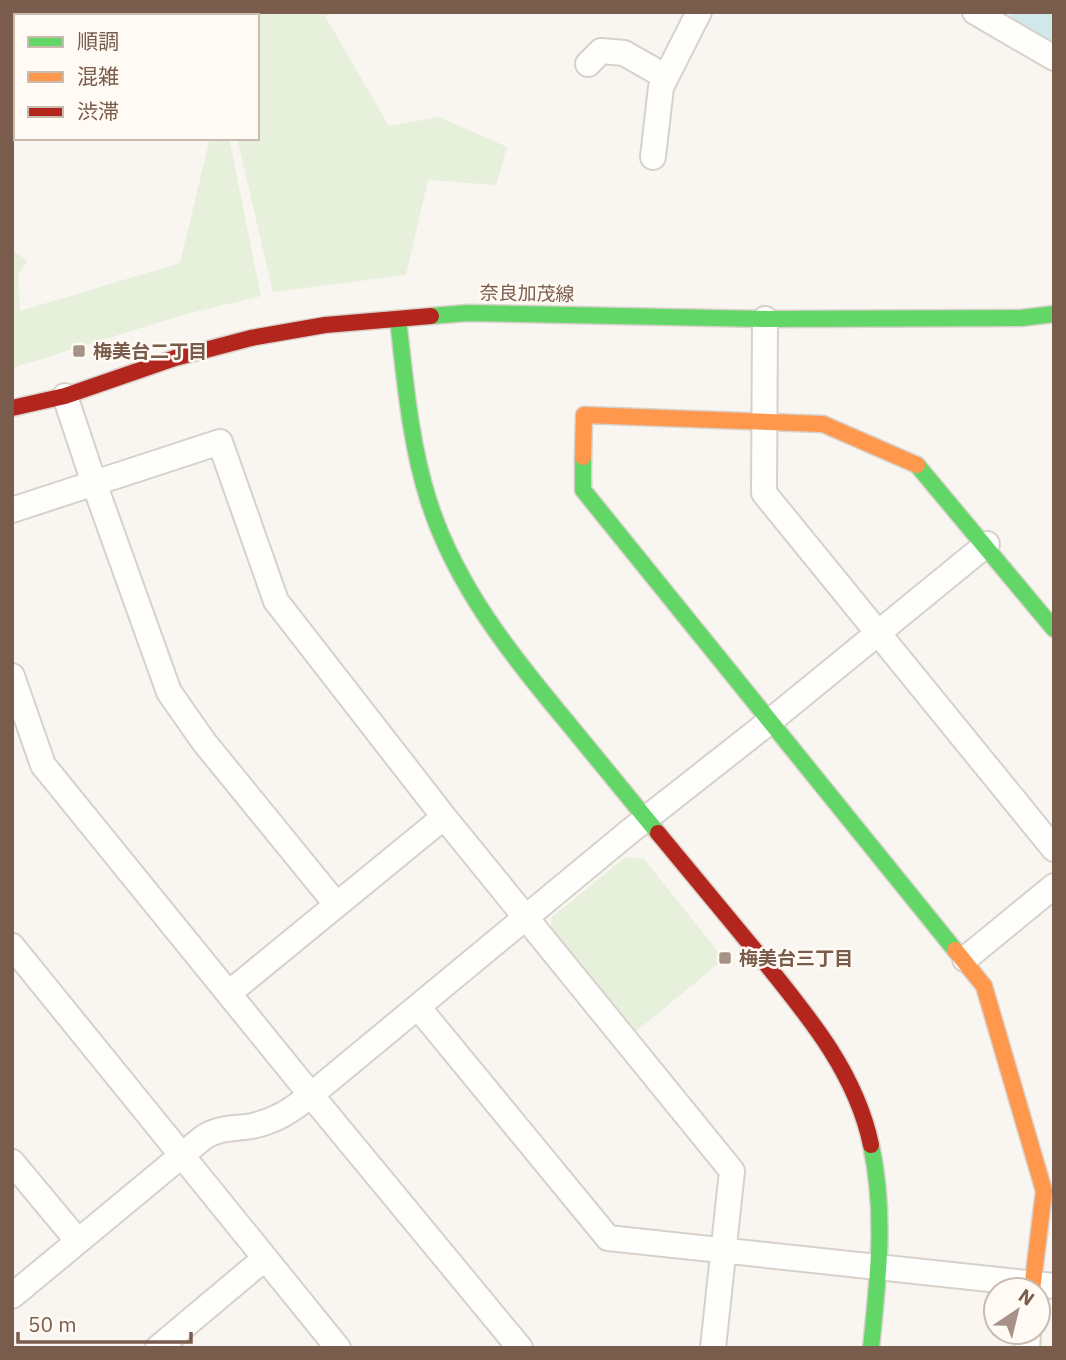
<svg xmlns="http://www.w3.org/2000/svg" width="1066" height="1360" viewBox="0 0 1066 1360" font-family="'IBM Plex Sans','Noto Sans JP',sans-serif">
<rect width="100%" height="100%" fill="#f9f5f0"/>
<path fill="#e7f0db" d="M257,12H332L325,16L389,126L439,117L507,147L496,185L428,180L406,275L273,292L237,138H257V16H254Z
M210,138H229L261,296L186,314L12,368V249L27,261L18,275L20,311L180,263Z
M626,857L644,859L724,959L634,1033L550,931L552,917Z"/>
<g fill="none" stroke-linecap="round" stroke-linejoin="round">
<path stroke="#d0e8ea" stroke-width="42" d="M1031,12L1054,28"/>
<defs>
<path id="street" d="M975,12L1054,58
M26,16V12
M176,16L178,12
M12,60H16
M588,64L601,51L624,53L666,77
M653,157L661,87L699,12
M765,319L764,493L1054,849
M65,396L94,483L169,692L204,742L336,904
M12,510L220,442L276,601L444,817L732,1171L713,1348
M12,676L43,765L311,1095C292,1110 276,1121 252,1126C234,1129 220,1127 204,1137L12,1296
M12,946L338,1348
M965,959L1054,886
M229,993L444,817
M418,1007L608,1238L1054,1286
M12,1162L77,1240
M158,1348L264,1259
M520,1348L311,1095L629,832L769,722L987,544
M1027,1348L1028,1332"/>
<path id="fast" d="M431,316L467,313L765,319L1021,318L1054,314
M398,319C405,380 410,443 429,502C456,586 511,655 567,722C597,759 628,796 658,833
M583,457V490L955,950
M917,465L1054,629
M871,1348C878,1280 886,1213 871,1145"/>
<path id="slow" d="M583,457L584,415L823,424L917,465
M955,950L984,986L1044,1191L1032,1290"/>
<path id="jam" d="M12,408L65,396L175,358L251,338L325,325L431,316
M658,833C690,872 722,910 754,949C802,1009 855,1068 871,1145"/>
</defs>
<use href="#street" stroke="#d7d1cb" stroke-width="28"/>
<use href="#fast" stroke="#d9d2cb" stroke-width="19"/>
<use href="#slow" stroke="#d9d2cb" stroke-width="19"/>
<use href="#jam" stroke="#d9d2cb" stroke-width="19"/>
<use href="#street" stroke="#fefefd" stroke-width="24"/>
<use href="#fast" stroke="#63d668" stroke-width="16"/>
<use href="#slow" stroke="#ff974d" stroke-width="16"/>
<use href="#jam" stroke="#b3261e" stroke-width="16"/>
</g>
<g fill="#a69286" stroke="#fffaf3" stroke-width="2.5">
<rect x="72" y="344" width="14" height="14" rx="3.5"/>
<rect x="718" y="951" width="14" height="14" rx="3.5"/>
</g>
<g text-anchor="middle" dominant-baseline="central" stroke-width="5" stroke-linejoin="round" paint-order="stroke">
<g font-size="19" fill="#7a5c4d" stroke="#fffaf3">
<text transform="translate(527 293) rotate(1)">奈良加茂線</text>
</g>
<g font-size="19" font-weight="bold" fill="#7a5c4d" stroke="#fffaf3" text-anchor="start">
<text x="93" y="351">梅美台二丁目</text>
<text x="739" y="958">梅美台三丁目</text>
</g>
</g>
<rect width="1066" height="1360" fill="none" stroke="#7a5c4d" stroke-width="28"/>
<rect x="14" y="14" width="245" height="126" fill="#fffaf3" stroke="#cabbb1" stroke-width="2"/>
<rect x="28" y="37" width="35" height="10" fill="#63d668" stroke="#cabbb1" stroke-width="2"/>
<text x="77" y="49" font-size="21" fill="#7a5c4d">順調</text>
<rect x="28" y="72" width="35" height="10" fill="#ff974d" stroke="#cabbb1" stroke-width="2"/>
<text x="77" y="84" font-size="21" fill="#7a5c4d">混雑</text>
<rect x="28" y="107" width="35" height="10" fill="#b3261e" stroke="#cabbb1" stroke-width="2"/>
<text x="77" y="119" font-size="21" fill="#7a5c4d">渋滞</text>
<g transform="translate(1017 1311) rotate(35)"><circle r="33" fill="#fffaf3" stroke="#cabbb1" stroke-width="2"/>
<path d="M0-5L12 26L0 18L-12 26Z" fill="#a69286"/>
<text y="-10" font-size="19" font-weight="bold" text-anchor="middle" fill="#7a5c4d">N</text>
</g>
<path d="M18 1332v10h173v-10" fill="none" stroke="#7a5c4d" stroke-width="3.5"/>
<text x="28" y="1332" font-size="21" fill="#7a5c4d" stroke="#fffaf3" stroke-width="5" paint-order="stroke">50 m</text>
</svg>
